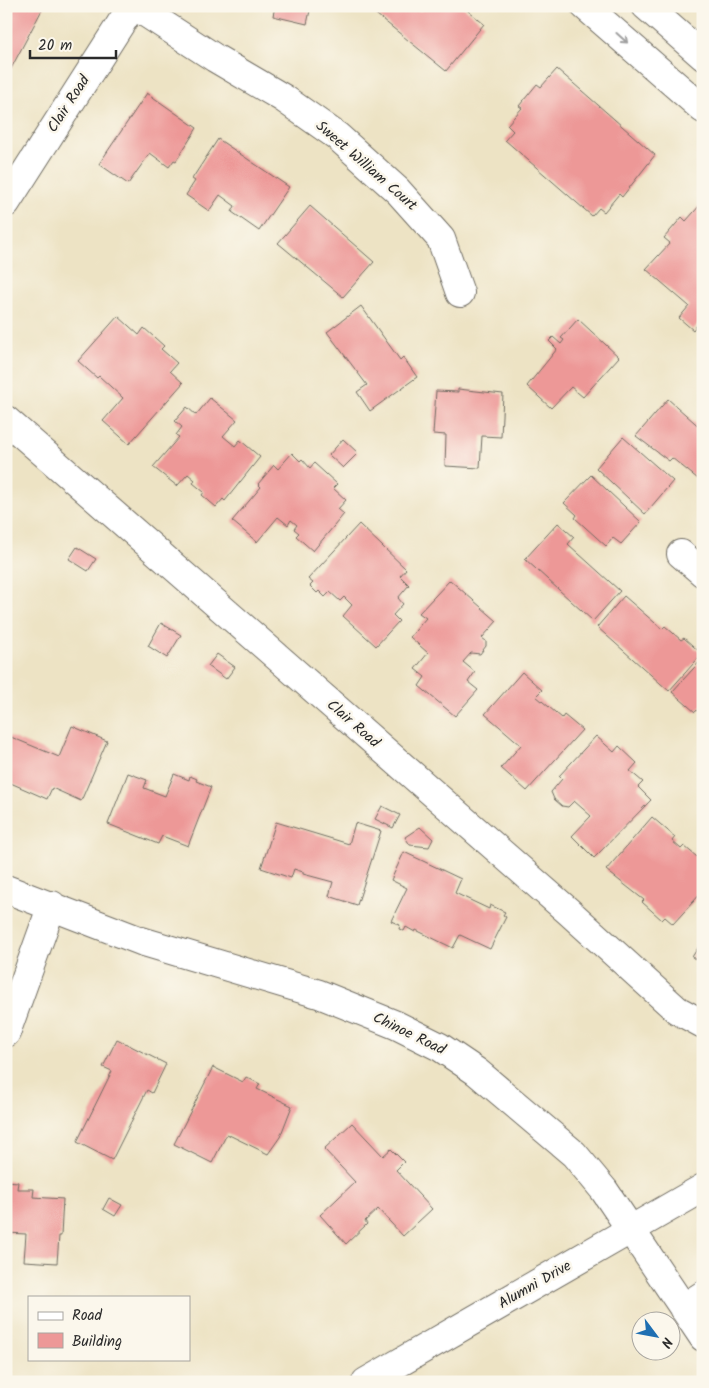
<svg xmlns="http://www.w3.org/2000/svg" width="709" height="1388" viewBox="0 0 709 1388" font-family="Kalam,sans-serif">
<rect width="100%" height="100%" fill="#fbf7ec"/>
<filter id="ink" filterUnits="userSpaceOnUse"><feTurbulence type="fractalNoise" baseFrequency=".02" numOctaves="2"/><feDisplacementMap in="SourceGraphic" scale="10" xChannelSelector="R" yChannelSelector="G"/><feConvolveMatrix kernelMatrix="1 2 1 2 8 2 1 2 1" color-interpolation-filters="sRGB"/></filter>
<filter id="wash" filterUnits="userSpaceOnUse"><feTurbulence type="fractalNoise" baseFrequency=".0096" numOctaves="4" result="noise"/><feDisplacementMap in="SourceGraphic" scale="20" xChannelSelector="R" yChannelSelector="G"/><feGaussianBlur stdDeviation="1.12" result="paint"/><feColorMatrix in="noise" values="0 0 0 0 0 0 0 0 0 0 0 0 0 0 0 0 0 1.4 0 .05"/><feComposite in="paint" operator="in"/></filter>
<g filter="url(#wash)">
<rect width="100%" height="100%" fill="#ede3c4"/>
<g id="blocks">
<path fill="#ed9897" d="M6,6H44L6,78Z
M275,6H311L307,24L273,16Z
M366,6H414L420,11L424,6H462L484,24L446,71Z
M557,69L655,155L622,197L619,194L604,212L599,208L592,216L505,140L513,131L507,125L522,108L519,106L537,84L541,87Z
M147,93L197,128L176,161L174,160L169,167L150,153L128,184L99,164Z
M218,139L289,187L259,231L232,212L235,206L220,195L209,211L186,195L195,181L192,179Z
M701,204L703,321L701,320L693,330L679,318L689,306L646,269L670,243L664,238L682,217L686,221Z
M310,206L374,262L343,297L278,243Z
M361,306L400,360L403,357L417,377L370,411L357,392L367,385L327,332Z
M118,316L139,335L144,328L164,346L161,349L177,363L170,371L183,383L129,444L103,421L123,398L99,376L97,378L78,361Z
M578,319L619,357L583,397L571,387L551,408L527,386L557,349L549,341L553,337L561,344L564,340L561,338Z
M458,389L503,394L501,437L482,436L480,468L445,466L446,435L433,434L436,391L458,392Z
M210,398L237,420L223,436L235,446L240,440L260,457L225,501L223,499L216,507L202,495L204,492L193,483L195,480L188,474L177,486L153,467L179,437L176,435L182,427L175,421L187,407L196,415Z
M668,399L703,430V483L672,458L669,461L636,436Z
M623,437L673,481L645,514L596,468Z
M343,439L358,453L343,468L329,455Z
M292,453L300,461L302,459L310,468L314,463L337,484L333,488L346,500L338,509L344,514L313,551L296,536L299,533L294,529L297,525L291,520L288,525L278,517L257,542L232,521L261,487L258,484L274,465L278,469Z
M591,475L641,522L621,544L613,538L606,546L575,518L577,515L564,503Z
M558,523L574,537L568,544L620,591L593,621L525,559Z
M359,524L406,569L400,576L409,585L398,598L403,604L393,615L399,621L376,646L343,616L352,605L344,597L340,601L330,592L325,597L319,591L317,593L310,586L313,583L308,579Z
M77,547L96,559L88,571L69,559Z
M450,580L497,621L482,638L486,641V646L480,654L471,653L463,662L475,672L468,682L478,690L455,716L419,686L425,677L415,669L428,653L410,637L426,618L419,613Z
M624,596L662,629L665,626L681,640L684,638L702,654L669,691L597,627Z
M161,623L181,635L167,658L148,646Z
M217,654L235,667L226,679L208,666Z
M703,658V705L695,712L672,692Z
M522,672L542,690L536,696L562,718L564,715L582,730L527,791L501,768L521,745L485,714Z
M72,726L107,741L81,801L52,788L47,799L6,781V735L59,757Z
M596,736L614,752L619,746L637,763L630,771L643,782L638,787L651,800L594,858L572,836L591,816L574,801L568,807L562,806L554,799L551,792L562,779L559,776Z
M128,773L147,780L144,788L165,796L174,774L189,780L190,776L197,779L196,781L211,787L188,846L162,836L158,844L108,824Z
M382,806L400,815L393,828L375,819Z
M652,817L675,837L672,841L681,849L684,846L703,862V891L673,924L665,917L662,920L642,902L644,900L606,870Z
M276,822L349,844L355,823L381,831L357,905L329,896L333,882L303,874V872L294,869L291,878L261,868Z
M420,827L433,839L429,847L410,845L405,837Z
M404,852L461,879L455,893L489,909L490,905L505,912L503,915L506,917L490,949L460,935L453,948L416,930L415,932L406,927L404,931L399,929L400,925L391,921L407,888L391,880Z
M703,940V964L692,957Z
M117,1039L166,1064L152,1093L147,1090L112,1160L77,1142L112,1071L103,1067Z
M213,1067L243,1082L246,1077L260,1084L257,1089L292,1106L280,1137L268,1154L227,1134L212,1163L174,1144Z
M352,1123L383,1156L391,1149L404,1162L396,1170L432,1209L403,1236L378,1209L365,1221L367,1224L346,1244L320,1215L355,1182L324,1149Z
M6,1181L18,1182L17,1189H34L33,1197L63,1199L61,1236H59L57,1263L24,1261L26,1234L6,1233Z
M109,1198L122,1205L115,1216L103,1209Z"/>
</g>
</g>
<g filter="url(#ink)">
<use href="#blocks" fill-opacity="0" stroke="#6f6b61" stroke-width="1"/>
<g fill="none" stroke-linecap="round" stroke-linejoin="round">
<defs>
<path id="minor" d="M135,6L215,58L283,98L337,136L398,191L441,239L460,293
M585,6L703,109
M646,6L703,56
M6,203L132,6
M6,420L568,911L677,1010L703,1024
M681,554L703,573
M6,889L141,941L319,994L396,1025L440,1047L477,1072L574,1154L604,1190L703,1337
M6,1033L52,905
M683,1308L703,1295"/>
<path id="major" d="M366,1382L703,1188"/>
</defs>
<use href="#minor" stroke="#6f6b61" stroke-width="30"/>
<use href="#major" stroke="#6f6b61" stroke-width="30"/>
<use href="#minor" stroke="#fff" stroke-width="28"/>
<use href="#major" stroke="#fff" stroke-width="28"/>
</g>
<defs><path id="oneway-shaft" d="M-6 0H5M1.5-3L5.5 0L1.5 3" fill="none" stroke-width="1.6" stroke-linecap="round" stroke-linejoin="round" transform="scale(1.25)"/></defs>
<use stroke="#a0a0a0" href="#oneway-shaft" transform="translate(622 38) rotate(42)"/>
</g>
<g text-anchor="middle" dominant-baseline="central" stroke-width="5" stroke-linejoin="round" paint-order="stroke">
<g font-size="15" fill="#2b2b2b" stroke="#fbf7ec">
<text transform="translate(69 104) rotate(-57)">Clair Road</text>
<text transform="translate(366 166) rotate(41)">Sweet William Court</text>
<text transform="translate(353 724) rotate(41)">Clair Road</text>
<text transform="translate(409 1034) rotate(26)">Chinoe Road</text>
<text transform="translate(535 1285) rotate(-30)">Alumni Drive</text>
</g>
</g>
<rect width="709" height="1388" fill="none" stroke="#fbf7ec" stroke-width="25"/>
<rect x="28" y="1296" width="162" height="65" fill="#fbf7ec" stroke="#a8a59f"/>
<rect x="38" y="1312" width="25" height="8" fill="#ffffff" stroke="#a8a59f"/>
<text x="72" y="1320" font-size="15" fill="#2b2b2b">Road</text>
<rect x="38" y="1333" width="25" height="15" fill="#ed9897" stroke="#a8a59f"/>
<text x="72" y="1346" font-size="15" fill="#2b2b2b">Building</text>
<g transform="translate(656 1336) rotate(122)"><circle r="24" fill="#fbf7ec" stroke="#a8a59f"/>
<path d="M0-4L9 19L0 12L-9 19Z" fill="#1f6fb2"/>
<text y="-8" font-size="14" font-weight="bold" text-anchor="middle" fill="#2b2b2b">N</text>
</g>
<path d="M30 50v8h86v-8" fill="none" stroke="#2b2b2b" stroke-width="2.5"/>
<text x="38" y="50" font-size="15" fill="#2b2b2b" stroke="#fbf7ec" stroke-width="4" paint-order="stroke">20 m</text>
</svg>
